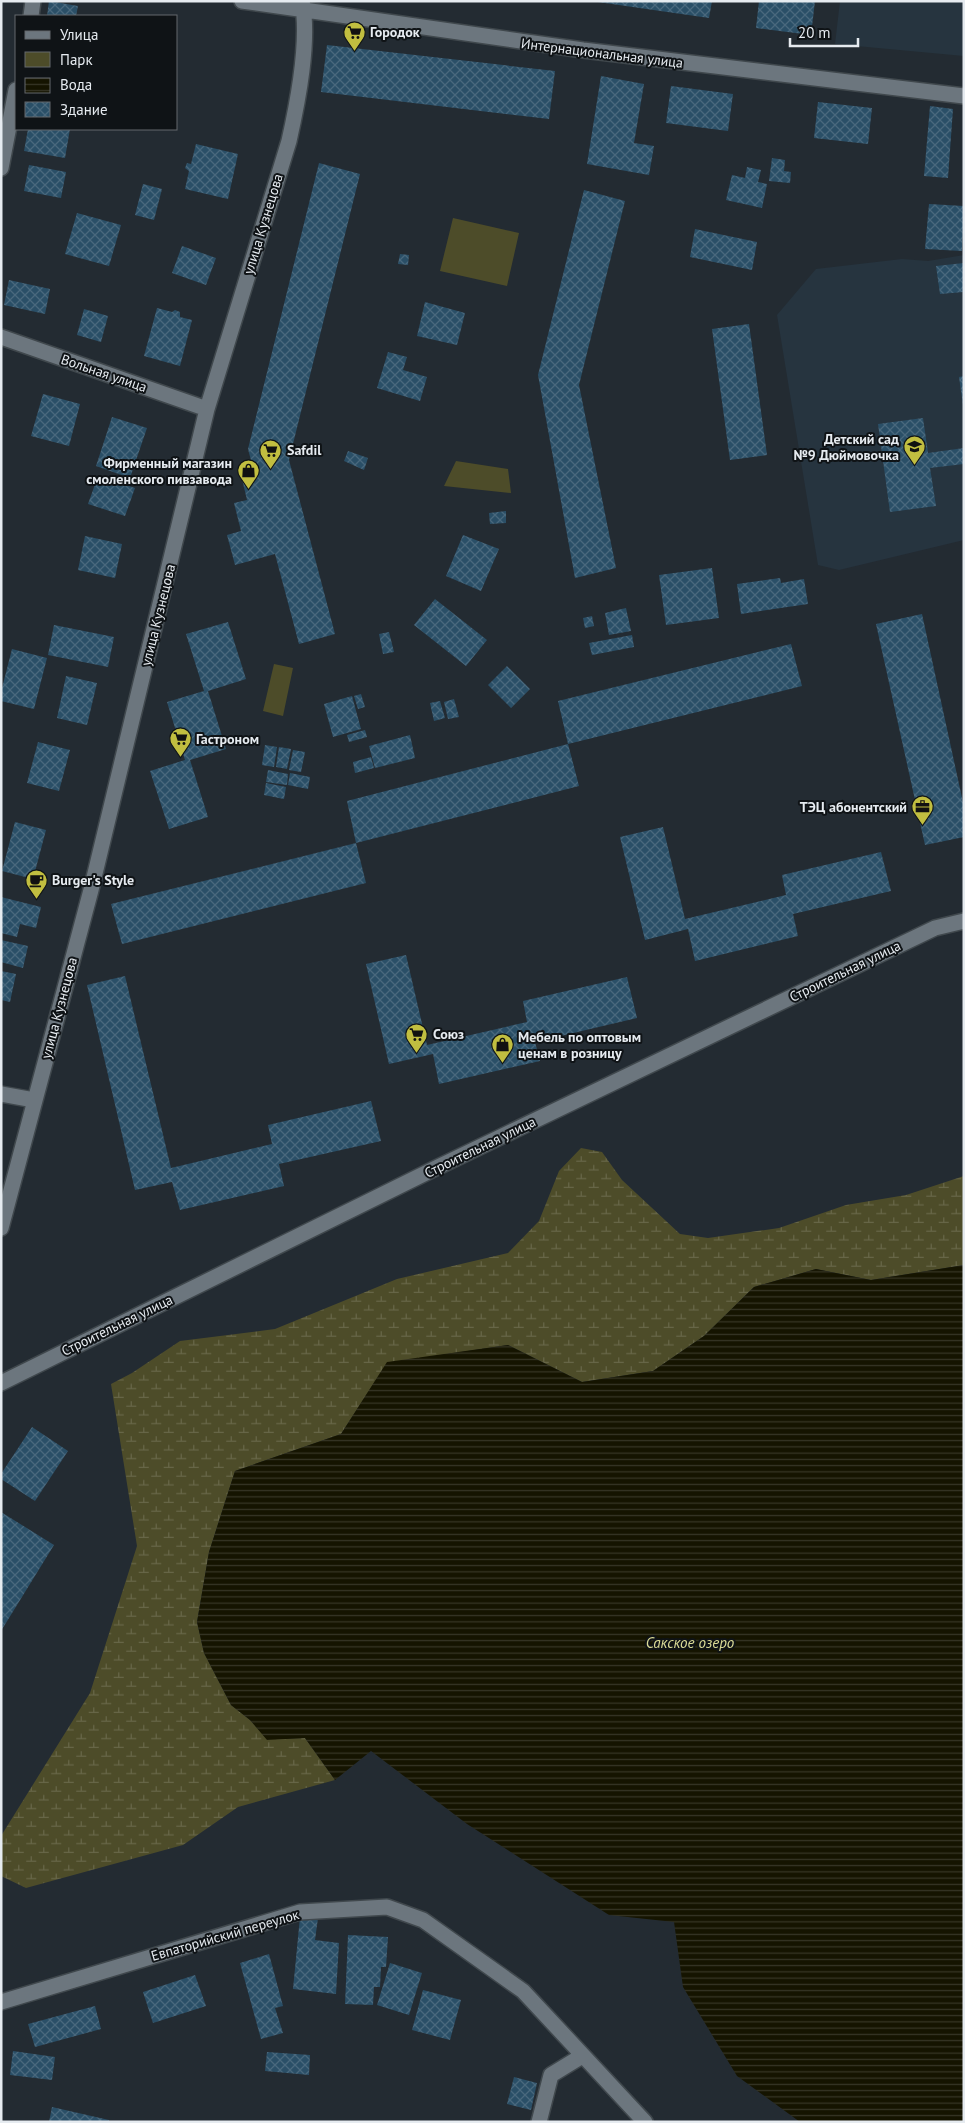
<svg xmlns="http://www.w3.org/2000/svg" width="965" height="2123" viewBox="0 0 965 2123" font-family="'PT Sans',sans-serif">
<defs>
<pattern id="wetland-marsh" width="20" height="14" patternUnits="userSpaceOnUse" patternTransform="scale(1.25)"><rect width="20" height="14" fill="#4d4c29"/><path d="M1 5h8M5 5V1M11 12h8M15 12V8" fill="none" stroke="#676648"/></pattern>
<pattern id="water-rules" width="6" height="5" patternUnits="userSpaceOnUse" patternTransform="scale(1.25)"><rect width="6" height="5" fill="#151400"/><path d="M0 2.5h6" fill="none" stroke="#373626"/></pattern>
<pattern id="building-cross-hatch" width="8" height="8" patternUnits="userSpaceOnUse" patternTransform="scale(1.25)"><rect width="8" height="8" fill="#2a4f67"/><path d="M0 0l8 8M0 8l8-8" fill="none" stroke="#49687d"/></pattern>
</defs>
<rect width="100%" height="100%" fill="#232b32"/>
<path fill="#26343f" d="M840,1H964V56L835,44Z
M964,255V540L839,570L818,565L777,315L816,269L902,259L928,261Z"/>
<path fill="url(#wetland-marsh)" d="M581,1148L602,1152L622,1180L680,1234L708,1238L779,1228L846,1205L906,1195L964,1176V1265L871,1280L816,1269L754,1287L704,1336L653,1371L582,1382L508,1345L387,1363L341,1434L235,1471L209,1552L197,1622L204,1653L231,1705L250,1720L267,1739L305,1738L335,1780L238,1807L183,1845L26,1888L1,1876V1836L90,1693L137,1546L111,1384L132,1373L180,1341L275,1329L397,1279L508,1253L539,1221L559,1171Z"/>
<path fill="#4d4c29" d="M453,218L519,233L507,286L440,271Z
M456,461L508,469L511,493L444,486Z
M274,664L293,668L283,716L263,711Z"/>
<path fill="url(#water-rules)" d="M964,1265V2122H800L737,2076L683,1987L674,1922L609,1915L467,1824L371,1751L335,1780L305,1738L267,1740L250,1720L231,1705L204,1653L197,1622L209,1552L235,1471L341,1434L387,1362L508,1345L582,1382L653,1371L704,1336L754,1287L816,1269L871,1280Z"/>
<path fill="url(#building-cross-hatch)" d="M49,1L78,6L76,16H47Z
M591,1H712L709,18Z
M759,1H815L811,35L756,28Z
M327,45L555,71L549,119L321,92Z
M601,76L644,84L634,143L654,146L649,175L587,164Z
M671,86L733,94L728,131L666,123Z
M818,102L872,108L868,144L814,138Z
M930,106L953,109L948,178L924,176Z
M28,129H70L65,158L24,151Z
M196,144L238,154L228,199L185,189L189,171L185,168L187,163L191,164Z
M772,158L785,160L784,171L791,172L790,183L769,181Z
M319,163L360,174L289,460L335,634L299,644L275,554L235,565L227,535L241,531L234,503L247,500L242,479L255,476L248,449Z
M29,165L66,172L61,198L24,191Z
M747,167L761,170L758,182L767,184L762,208L726,200L732,175L745,178Z
M143,184L162,189L154,220L135,215Z
M584,190L625,201L579,385L616,568L575,578L538,375Z
M929,204L964,206L962,251L925,249Z
M77,213L121,225L109,266L65,254Z
M695,229L757,242L752,270L690,257Z
M182,246L216,258L206,285L172,273Z
M400,254L409,255L408,265L398,264Z
M964,263V292L940,294L936,266Z
M9,280L50,289L45,314L4,305Z
M425,302L465,313L457,345L417,336Z
M157,308L172,312L175,310L180,312V317L192,320L180,366L144,356Z
M84,309L108,316L101,342L77,335Z
M749,324L767,455L730,460L712,329Z
M388,352L407,357L403,370L427,377L420,401L377,388Z
M964,376V405H963L959,377Z
M43,394L80,404L69,446L31,436Z
M112,417L147,428L130,478L96,466Z
M923,418L928,453L964,448V464L930,468L936,506L890,512L878,424Z
M348,451L368,458L364,470L344,461Z
M98,476L135,488L125,516L88,504Z
M506,511V523L490,524L489,513Z
M463,535L499,549L481,591L446,576Z
M85,536L122,544L115,578L78,570Z
M712,568L719,618L666,625L659,575Z
M780,578L781,583L804,579L808,604L741,614L737,584Z
M435,599L487,640L466,666L414,625Z
M626,608L631,631L609,635L605,613Z
M922,614L964,807V837L925,845L876,624Z
M592,616L594,626L585,628L583,618Z
M228,622L246,679L208,691L226,749L190,760L208,817L169,829L150,771L185,760L167,702L204,691L186,634Z
M54,625L114,637L108,667L48,655Z
M389,632L394,652L383,654L379,634Z
M632,635L634,647L592,655L589,643Z
M791,644L802,686L568,744L558,701Z
M12,649L47,658L34,709L1,701V692Z
M507,666L530,689L511,708L488,685Z
M66,676L97,683L87,725L57,718Z
M361,694L365,707L358,709L354,696Z
M352,696L361,729L333,737L324,704Z
M454,699L459,717L448,719L444,702Z
M440,701L445,718L434,721L430,703Z
M365,730L367,737L349,742L347,735Z
M410,735L415,758L375,768L369,746Z
M38,742L70,750L59,791L27,783Z
M568,744L579,786L356,843L347,801Z
M265,745L277,747L274,767L262,765Z
M279,747L291,749L287,769L276,767Z
M293,750L305,752L301,772L289,770Z
M371,757L374,768L355,773L353,762Z
M268,770L288,774L287,785L266,782Z
M290,773L310,777L308,789L288,785Z
M266,783L286,787L284,799L264,795Z
M15,822L46,830L33,879L2,871Z
M663,827L685,919L786,895L782,875L881,852L891,891L793,914L798,936L695,961L688,929L645,940L620,837Z
M356,843L366,883L122,944L111,904Z
M1,897L41,907L36,928L20,924L17,937L1,933Z
M1,940L28,946L23,968L1,962Z
M406,955L427,1045L527,1022L523,1001L627,977L637,1018L535,1042L540,1061L439,1084L433,1054L389,1064L366,964Z
M1,971L16,974L10,1002L1,1000Z
M125,976L171,1168L272,1144L268,1125L371,1101L381,1141L279,1164L284,1186L180,1210L172,1182L135,1190L87,985Z
M32,1427L68,1451L35,1501L1,1479V1474Z
M1,1512L54,1545L1,1631Z
M300,1917L318,1918L315,1940L339,1943L336,1994L293,1989Z
M348,1935L388,1937L386,1967H381L380,1987H374L373,2005L345,2004Z
M269,1954L283,2006L275,2008L283,2033L261,2039L240,1963Z
M390,1963L422,1973L409,2015L377,2005Z
M195,1975L206,2006L153,2023L143,1992Z
M423,1990L461,2000L450,2040L412,2030Z
M95,2006L101,2029L35,2047L28,2024Z
M13,2051L55,2057L52,2080L10,2075Z
M267,2052L310,2055L309,2075L265,2071Z
M514,2077L537,2083L531,2110L507,2104Z
M52,2107L109,2120V2122H49Z"/>
<g fill="none" stroke-linecap="round" stroke-linejoin="round">
<defs>
<path id="street" d="M242,1L583,50L964,96
M31,16L33,1
M1,168L16,90
M1,337L207,409
M1,1094L34,1100
M1,1228L91,890L207,409L289,141C298,101 310,41 302,1
M1,2002L300,1912L387,1907L423,1920L523,1991L645,2122
M539,2122L551,2075L582,2056"/>
<path id="secondary" d="M1,1383L438,1167L935,928L964,921"/>
</defs>
<use href="#street" stroke="#40484d" stroke-width="18"/>
<use href="#secondary" stroke="#40484d" stroke-width="18"/>
<use href="#street" stroke="#6c767e" stroke-width="15"/>
<use href="#secondary" stroke="#6c767e" stroke-width="15"/>
</g>
<defs>
<symbol id="supermarket-pin" viewBox="-11 -11 22 30"><path d="M0 17L-7.5 6A9.5 9.5 0 1 1 7.5 6Z" fill="#c1be40" stroke="#0f1316"/><path d="M-6-5.5h2.5l.6 2H6L4.5 2H-2.5L-4.4-4H-6ZM-1.5 3.2a1.3 1.3 0 1 0 .1 0ZM3 3.2a1.3 1.3 0 1 0 .1 0Z" fill="#111"/></symbol>
<symbol id="school-pin" viewBox="-11 -11 22 30"><path d="M0 17L-7.5 6A9.5 9.5 0 1 1 7.5 6Z" fill="#c1be40" stroke="#0f1316"/><path d="M0-5L7-2L0 1L-7-2ZM-4 1L0 2.5L4 1V4Q0 6-4 4Z" fill="#111"/></symbol>
<symbol id="shop-pin" viewBox="-11 -11 22 30"><path d="M0 17L-7.5 6A9.5 9.5 0 1 1 7.5 6Z" fill="#c1be40" stroke="#0f1316"/><path d="M-5-2.5h2.3a2.7 3.5 0 0 1 5.4 0H5L5.5 6h-11ZM-1.5-2.5h3a1.5 2.3 0 0 0-3 0Z" fill="#111"/></symbol>
<symbol id="office-pin" viewBox="-11 -11 22 30"><path d="M0 17L-7.5 6A9.5 9.5 0 1 1 7.5 6Z" fill="#c1be40" stroke="#0f1316"/><path d="M-6-3h4V-5.5h4V-3h4V5H-6ZM-1-4.5V-3h2v-1.5ZM-6 0V1H6V0Z" fill="#111"/></symbol>
<symbol id="cafe-pin" viewBox="-11 -11 22 30"><path d="M0 17L-7.5 6A9.5 9.5 0 1 1 7.5 6Z" fill="#c1be40" stroke="#0f1316"/><path d="M-5.5-4.5H6V0H3Q3 3.5 0 3.5H-2.5Q-5.5 3.5-5.5 0ZM3-3.2v2h1.7v-2ZM-6 4.5H4V6H-6Z" fill="#111"/></symbol>
</defs>
<g fill-rule="evenodd">
<use href="#supermarket-pin" x="342" y="20" width="25" height="34"/>
<use href="#school-pin" x="902" y="434" width="25" height="34"/>
<use href="#supermarket-pin" x="258" y="438" width="25" height="34"/>
<use href="#shop-pin" x="236" y="458" width="25" height="34"/>
<use href="#supermarket-pin" x="168" y="726" width="25" height="34"/>
<use href="#office-pin" x="910" y="794" width="25" height="34"/>
<use href="#cafe-pin" x="24" y="868" width="25" height="34"/>
<use href="#supermarket-pin" x="404" y="1022" width="25" height="34"/>
<use href="#shop-pin" x="490" y="1032" width="25" height="34"/>
</g>
<g text-anchor="middle" dominant-baseline="central" stroke-width="4" stroke-linejoin="round" paint-order="stroke">
<g font-size="14" font-weight="bold" fill="#e6ebf0" stroke="#0f1316" text-anchor="start">
<text x="370" y="32">Городок</text>
<text x="899" y="439" text-anchor="end">Детский сад<tspan x="899" dy="16">№9 Дюймовочка</tspan></text>
<text x="287" y="450">Safdil</text>
<text x="232" y="463" text-anchor="end">Фирменный магазин<tspan x="232" dy="16">смоленского пивзавода</tspan></text>
<text x="196" y="739">Гастроном</text>
<text x="907" y="807" text-anchor="end">ТЭЦ абонентский</text>
<text x="52" y="880">Burger's Style</text>
<text x="433" y="1034">Союз</text>
<text x="518" y="1037">Мебель по оптовым<tspan x="518" dy="16">ценам в розницу</tspan></text>
</g>
<g font-size="14" fill="#e6ebf0" stroke="#0f1316">
<text transform="translate(602 53) rotate(7)">Интернациональная улица</text>
<text transform="translate(263 224) rotate(-73)">улица Кузнецова</text>
<text transform="translate(104 373) rotate(19)">Вольная улица</text>
<text transform="translate(158 615) rotate(-76)">улица Кузнецова</text>
<text transform="translate(845 971) rotate(-26)">Строительная улица</text>
<text transform="translate(59 1008) rotate(-75)">улица Кузнецова</text>
<text transform="translate(480 1147) rotate(-26)">Строительная улица</text>
<text transform="translate(117 1325) rotate(-26)">Строительная улица</text>
<text transform="translate(225 1935) rotate(-16)">Евпаторийский переулок</text>
</g>
<g font-size="15" font-style="italic" fill="#dcdc97" stroke="#0f1316">
<text x="690" y="1642">Сакское озеро</text>
</g>
</g>
<rect width="965" height="2123" fill="none" stroke="#e6ebf0" stroke-width="5"/>
<rect x="15" y="15" width="162" height="115" fill="#0f1316" stroke="#65696d"/>
<rect x="25" y="31" width="25" height="8" fill="#6c767e" stroke="#65696d"/>
<text x="60" y="40" font-size="15" fill="#e6ebf0">Улица</text>
<rect x="25" y="52" width="25" height="15" fill="#4d4c29" stroke="#65696d"/>
<text x="60" y="65" font-size="15" fill="#e6ebf0">Парк</text>
<rect x="25" y="78" width="25" height="15" fill="url(#water-rules)" stroke="#65696d"/>
<text x="60" y="90" font-size="15" fill="#e6ebf0">Вода</text>
<rect x="25" y="102" width="25" height="15" fill="url(#building-cross-hatch)" stroke="#65696d"/>
<text x="60" y="115" font-size="15" fill="#e6ebf0">Здание</text>
<path d="M790 38v8h68v-8" fill="none" stroke="#e6ebf0" stroke-width="2.5"/>
<text x="798" y="38" font-size="15" fill="#e6ebf0" stroke="#0f1316" stroke-width="4" paint-order="stroke">20 m</text>
</svg>
